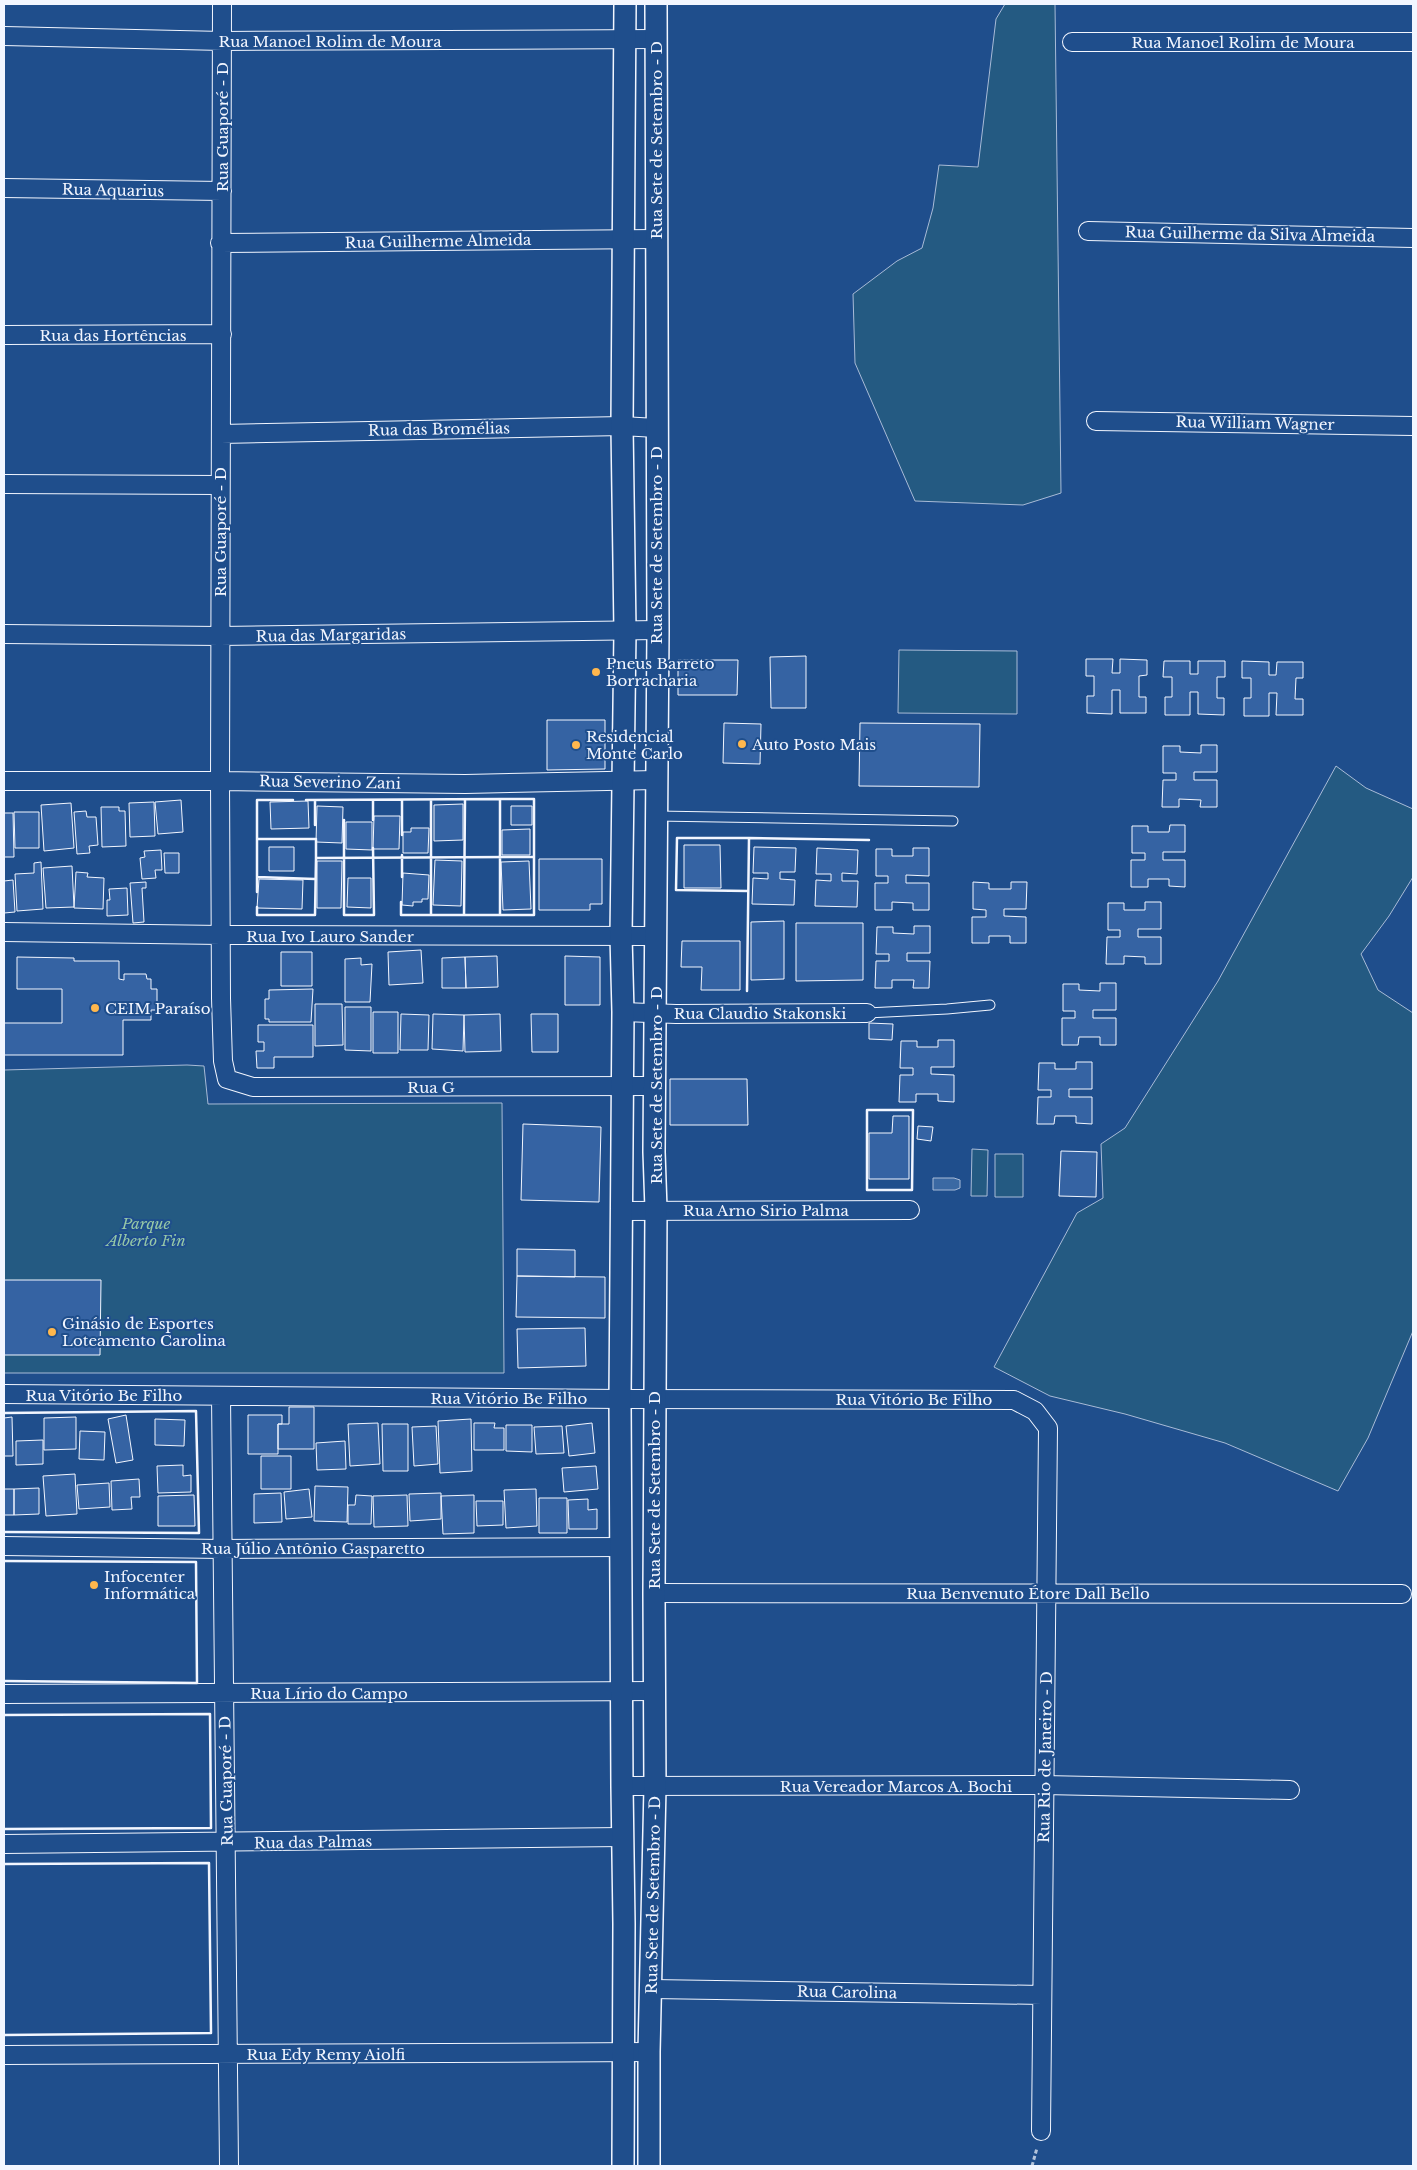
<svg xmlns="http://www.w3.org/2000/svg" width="1417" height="2170" viewBox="0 0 1417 2170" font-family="'Libre Baskerville',serif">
<rect width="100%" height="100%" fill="#1f4e8c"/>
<path fill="#245a82" stroke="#a8bbd7" d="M1005,4H1055L1061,493L1023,505L915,501L855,363L853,294L897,261L922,248L933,208L939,165L978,167L996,19Z
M899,650L1017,651V714L898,713Z
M1336,766L1366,788L1413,809V877L1389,916L1361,954L1378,990L1413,1013V1331L1368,1438L1338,1491L1225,1443L1125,1414L1050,1396L994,1367L1077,1213L1103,1198L1101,1144L1125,1128L1218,981Z
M187,1065L204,1066L208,1104L502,1103L504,1373H4V1070Z
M972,1149L988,1150L987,1196H971Z
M995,1154H1023V1197H995Z"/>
<path fill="#3b69a3" stroke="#a8bbd7" d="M933,1178H954L960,1180V1188L955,1190H933Z"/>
<path fill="#3563a3" stroke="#f2f6ff" d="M806,656V708H771L770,657Z
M1086,659H1113L1112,673H1120V659L1147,660V675L1139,676V697H1146V713H1120V690H1112V714L1087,713V696H1094V676H1086Z
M678,660H738L737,695H678Z
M1164,661H1190V674H1198V661H1225V677H1217V698H1224V715L1198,714V692H1190V715H1165V697H1172V677H1163Z
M1242,661L1269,662V675H1276L1277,662H1303V678H1296L1295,699H1303V715H1276L1277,693H1269V716H1244V698H1251V678H1242Z
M547,720H605V769L547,770Z
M724,723L761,724L760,764L723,763Z
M860,723L980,724L979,787L859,786Z
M1201,745H1217V772H1194V780H1217V807H1200L1201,800L1179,799V807H1162L1163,780H1176V773H1163V746H1180V752L1201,753Z
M181,800L183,832L158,834L155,802Z
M308,801L309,828L271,829L270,802Z
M154,802L155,836L130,837L129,803Z
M71,803L74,848L44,851L41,805Z
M463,804V840L434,841V805Z
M317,806L343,807L342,843L316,842Z
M511,806H532V825H511Z
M101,807H119V811H125L126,846L102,847Z
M86,811L87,817H96L98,845L89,846L90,853L77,854L74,812Z
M14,812H39V848H15Z
M4,813H13L14,857H4Z
M374,816H400L399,849H373Z
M346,822H372V850L346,849Z
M1170,825H1185V852H1163V860H1185V887L1169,886V879H1148V887H1131V860H1145V853H1132V826H1148V832H1169Z
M411,828H429L428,853H403V832H411Z
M530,829V855H502V830Z
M684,845H720L721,888H684Z
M269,847H294V871H269Z
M754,847L796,848L795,872H780V879L795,880L794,905L752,904L753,878L768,879V873H753Z
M817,848L858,850L857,874L842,873V881H858L857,907L815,906L816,880L831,881V874H816Z
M913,848H929V876L906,875V883H929V910H913V903L892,902V910H875V883H888V876H876V849H892V856H913Z
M161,850L162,870H155L156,878L142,879L140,858L145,857L144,851Z
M164,853H179V873H165Z
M539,859H602V904H590V910H539Z
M435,860L462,861L461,906L433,905Z
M317,861H342L341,908H317Z
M529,861L531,909L503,910L501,862Z
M41,862L43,909L17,911L15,874L34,873V863Z
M72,866L74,907L46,908L43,868Z
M76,872L88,873L87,877L104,878L103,909L74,908Z
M403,873L429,875L428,899H422V902H413V906L402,905Z
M348,878H371V908L347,907Z
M259,879L303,880L302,909L257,908Z
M13,880L15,912L4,913V881Z
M146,882V888H142L144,922L133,923L130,883Z
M973,882L989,883V889H1011V882H1027L1026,909H1004V916L1026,917V943H1010V936H989V943H972V917H986V910L973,909Z
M127,888L128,915L107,916V900H110L109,889Z
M1145,902H1161V929H1138V937H1161V964H1145V957L1124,956V964H1106L1107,937H1120V930H1108V903H1124V910H1145Z
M784,921V979L751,980V922Z
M796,923H863V980L796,981Z
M914,926H930V953H907V961H930L929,988H913L914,980H892V988H875L876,961H889V954H876L877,927H893V933L914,934Z
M682,941H740V990H701L702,967H681Z
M421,950L423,983L389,985L388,952Z
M281,952H312V986H281Z
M497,956L498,987L466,988L465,957Z
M565,956L600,957V1005H565Z
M17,957L74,958V961H119V979L124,980V974H146L147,979H151V989H157V1010H151V1020H123V1055H4V1023H62V989H17Z
M465,957L466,988H442V958Z
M361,958V965L372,964L370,1002H345V959Z
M1100,983H1116V1010H1093V1018H1116V1045H1100V1037H1079L1078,1045H1062V1018H1075V1011H1063V984H1079V990L1100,991Z
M313,989L311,1022H269V1019H265V999H269V990Z
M315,1004H342L343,1045L315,1046Z
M345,1007H371V1051L345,1050Z
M373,1012H398V1053H373Z
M401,1014L429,1015L428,1050H400Z
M433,1014L464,1015L463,1051L432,1049Z
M500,1014L501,1051L465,1052L464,1015Z
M531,1014H558V1052H532Z
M869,1023L893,1024L892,1040L869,1039Z
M258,1025H313V1057H274V1068H257L256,1051H264V1042H258Z
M938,1040H954V1067H931V1074L954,1075V1102L938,1101V1094H916V1102H899L900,1075H913V1068H900L901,1041H917V1047H938Z
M1076,1062H1092V1089H1069V1097H1092V1124L1076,1123V1116H1055L1054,1124H1037L1038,1097H1051V1090H1038L1039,1063H1055V1069H1076Z
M670,1079H747L748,1125H670Z
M893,1116H909V1179H869V1133H892Z
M523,1124L601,1127L599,1202L521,1200Z
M918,1126L933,1127L931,1141L917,1139Z
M1061,1151L1097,1152L1096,1197L1059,1196Z
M517,1249L575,1250V1277L517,1276Z
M517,1276L605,1277V1318L516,1317Z
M4,1280H101L100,1355H4Z
M585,1328L586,1366L518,1368L517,1329Z
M289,1407H314V1449H278V1424H289Z
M126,1415L133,1460L116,1463L108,1419Z
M248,1415H282V1424H278V1454H248Z
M12,1417L13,1456H4V1418Z
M76,1417V1449L44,1450V1418Z
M155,1419L185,1420L184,1446L155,1445Z
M471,1419L472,1471L440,1473L438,1421Z
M378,1423L380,1464L350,1466L348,1424Z
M474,1423H495L494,1428H504V1450H474Z
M592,1423L595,1453L569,1456L566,1426Z
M382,1424H408V1471H383Z
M506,1425H532V1452L506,1451Z
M436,1426L438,1464L414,1466L412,1427Z
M562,1426L564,1453L536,1454L534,1427Z
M80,1431L105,1432L104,1460L79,1459Z
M43,1440V1464L16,1465V1441Z
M345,1441L346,1469L317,1470L316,1443Z
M261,1456H291V1489H261Z
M183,1465V1476L191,1475V1492L158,1493L157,1466Z
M596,1466L598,1489L564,1492L562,1468Z
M75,1474L77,1514L46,1516L43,1476Z
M139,1479L140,1497H131L132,1509L112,1510L111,1481Z
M109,1483L110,1507L79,1509L77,1485Z
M315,1486L348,1487L347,1522L314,1521Z
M39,1488V1514L14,1515V1489Z
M4,1489H14V1515H4Z
M309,1489L312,1517L286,1519L284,1492Z
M536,1489L537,1526L506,1528L504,1490Z
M281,1493L282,1522L254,1523V1494Z
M441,1493V1519L410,1521L409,1494Z
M194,1495L195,1526H158V1496Z
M356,1495L372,1496L371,1524H348V1505H355Z
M407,1495L408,1526L374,1527L373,1496Z
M474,1495V1533L443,1534L441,1496Z
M539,1498H567V1533H539Z
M588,1499V1510L597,1509V1529H569L568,1500Z
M476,1501H503V1525L477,1526Z"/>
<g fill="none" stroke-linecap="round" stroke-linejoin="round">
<defs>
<path id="service" d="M656,816L953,821
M867,1013L947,1009L990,1005"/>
<path id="minor" d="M222,4L220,781L221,998L223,1061L227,1079L253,1087L655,1086
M4,36L223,41L657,39
M1072,42H1413
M4,188L222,191
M1088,231L1413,238
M220,243L656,239
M4,335L222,334
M1096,421L1413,426
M221,434L622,426L656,428
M4,484L219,485
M4,634L220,636L658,630
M4,781H220L465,784L656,780
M4,932L221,935L656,936
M623,1012L676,1014L867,1013
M622,1211L910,1210
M4,1394L620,1399L1014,1400L1035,1411L1048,1428L1041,2131
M221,1396L229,2166
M4,1546L221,1549L622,1547
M654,1593L1402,1594
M4,1694L655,1691
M622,1786L1044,1785L1290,1790
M4,1844L622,1837
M652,1989L1042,1995
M4,2055L649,2052"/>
<path id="tertiary" d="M623,2166L624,1924L622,1786L620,1399L623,1012L621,936L625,631L622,426L625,4
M649,2166V2052L655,1787L654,1593L656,1209L654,1152L658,630L656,4"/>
</defs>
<use href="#service" stroke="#f2f6ff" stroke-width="11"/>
<use href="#minor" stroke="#f2f6ff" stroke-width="20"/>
<use href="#tertiary" stroke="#f2f6ff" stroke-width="24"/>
<path stroke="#b3c4dc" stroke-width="3" stroke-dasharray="4 2.5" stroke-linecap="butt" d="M1032,2166L1037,2148"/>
<use href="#service" stroke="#1f4e8c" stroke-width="9"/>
<use href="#minor" stroke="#1f4e8c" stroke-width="18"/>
<use href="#tertiary" stroke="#1f4e8c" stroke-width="21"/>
<path stroke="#f2f6ff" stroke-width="2.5" d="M500,799H534V915H500Z
M306,800L500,799
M315,800V825
M402,800V835
M431,800V915H464
M465,800L464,915H500
M344,820V915H374L373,848
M373,820V800
M257,839H316
M316,840V858
M257,877L315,879
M402,877V855
M748,891L676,890L677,838H749
M257,892V800H293
M401,902V915H431
M257,907V915H315L316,858L534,857
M747,991L749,838L869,840
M867,1110H913L912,1190H867Z
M4,1413L196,1411L199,1533L4,1532
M4,1561L196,1562L197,1683L4,1681
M4,1715L210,1714L211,1828L4,1829
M4,1864L209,1863L211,2033L4,2035"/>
</g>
<g fill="#ffb74d" stroke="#1f4e8c" stroke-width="2">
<circle cx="596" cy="672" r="5"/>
<circle cx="742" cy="744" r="5"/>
<circle cx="576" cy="745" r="5"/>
<circle cx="95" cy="1008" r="5"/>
<circle cx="52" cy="1332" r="5"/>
<circle cx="94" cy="1585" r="5"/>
</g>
<g text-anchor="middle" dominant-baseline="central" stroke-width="4" stroke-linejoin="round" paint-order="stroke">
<g font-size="15" fill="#f2f6ff" stroke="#1f4e8c">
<text x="330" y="41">Rua Manoel Rolim de Moura</text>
<text x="1243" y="42">Rua Manoel Rolim de Moura</text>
<text transform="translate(222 127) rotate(-90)">Rua Guaporé - D</text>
<text transform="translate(656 140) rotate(-90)">Rua Sete de Setembro - D</text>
<text transform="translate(113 190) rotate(1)">Rua Aquarius</text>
<text transform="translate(1250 234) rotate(1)">Rua Guilherme da Silva Almeida</text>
<text transform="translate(438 241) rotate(-1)">Rua Guilherme Almeida</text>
<text x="113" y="335">Rua das Hortências</text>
<text transform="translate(1255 423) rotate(1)">Rua William Wagner</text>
<text transform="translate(439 429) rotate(-1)">Rua das Bromélias</text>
<text transform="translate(220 532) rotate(-90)">Rua Guaporé - D</text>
<text transform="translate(656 545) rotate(-90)">Rua Sete de Setembro - D</text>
<text transform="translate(331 635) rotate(-1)">Rua das Margaridas</text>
<text transform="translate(330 782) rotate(1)">Rua Severino Zani</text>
<text x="330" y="936">Rua Ivo Lauro Sander</text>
<text x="760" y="1013">Rua Claudio Stakonski</text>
<text transform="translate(656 1085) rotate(-90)">Rua Sete de Setembro - D</text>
<text x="431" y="1087">Rua G</text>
<text x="766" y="1210">Rua Arno Sirio Palma</text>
<text x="104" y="1395">Rua Vitório Be Filho</text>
<text x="509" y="1398">Rua Vitório Be Filho</text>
<text x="914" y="1399">Rua Vitório Be Filho</text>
<text transform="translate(654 1490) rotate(-90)">Rua Sete de Setembro - D</text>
<text x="313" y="1548">Rua Júlio Antônio Gasparetto</text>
<text x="1028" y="1593">Rua Benvenuto Étore Dall Bello</text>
<text x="329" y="1693">Rua Lírio do Campo</text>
<text transform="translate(1045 1757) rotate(-89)">Rua Rio de Janeiro - D</text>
<text transform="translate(226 1781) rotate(-91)">Rua Guaporé - D</text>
<text x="896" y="1786">Rua Vereador Marcos A. Bochi</text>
<text transform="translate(313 1842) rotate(-1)">Rua das Palmas</text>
<text transform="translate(653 1895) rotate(-89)">Rua Sete de Setembro - D</text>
<text transform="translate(847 1992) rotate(1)">Rua Carolina</text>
<text x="326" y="2054">Rua Edy Remy Aiolfi</text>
</g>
<g font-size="15" fill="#f2f6ff" stroke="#1f4e8c" text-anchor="start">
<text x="606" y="663">Pneus Barreto<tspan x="606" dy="17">Borracharia</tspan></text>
<text x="586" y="736">Residencial<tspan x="586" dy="17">Monte Carlo</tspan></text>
<text x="752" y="744">Auto Posto Mais</text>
<text x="105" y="1008">CEIM Paraíso</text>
<text x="62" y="1323">Ginásio de Esportes<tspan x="62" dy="17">Loteamento Carolina</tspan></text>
<text x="104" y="1576">Infocenter<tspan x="104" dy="17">Informática</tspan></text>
</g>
<g font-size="15" font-style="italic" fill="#97c8a6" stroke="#1f4e8c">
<text x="146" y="1223">Parque<tspan x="146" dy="17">Alberto Fin</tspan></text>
</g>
</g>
<rect width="1417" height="2170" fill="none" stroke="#f2f6ff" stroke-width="10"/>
</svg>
